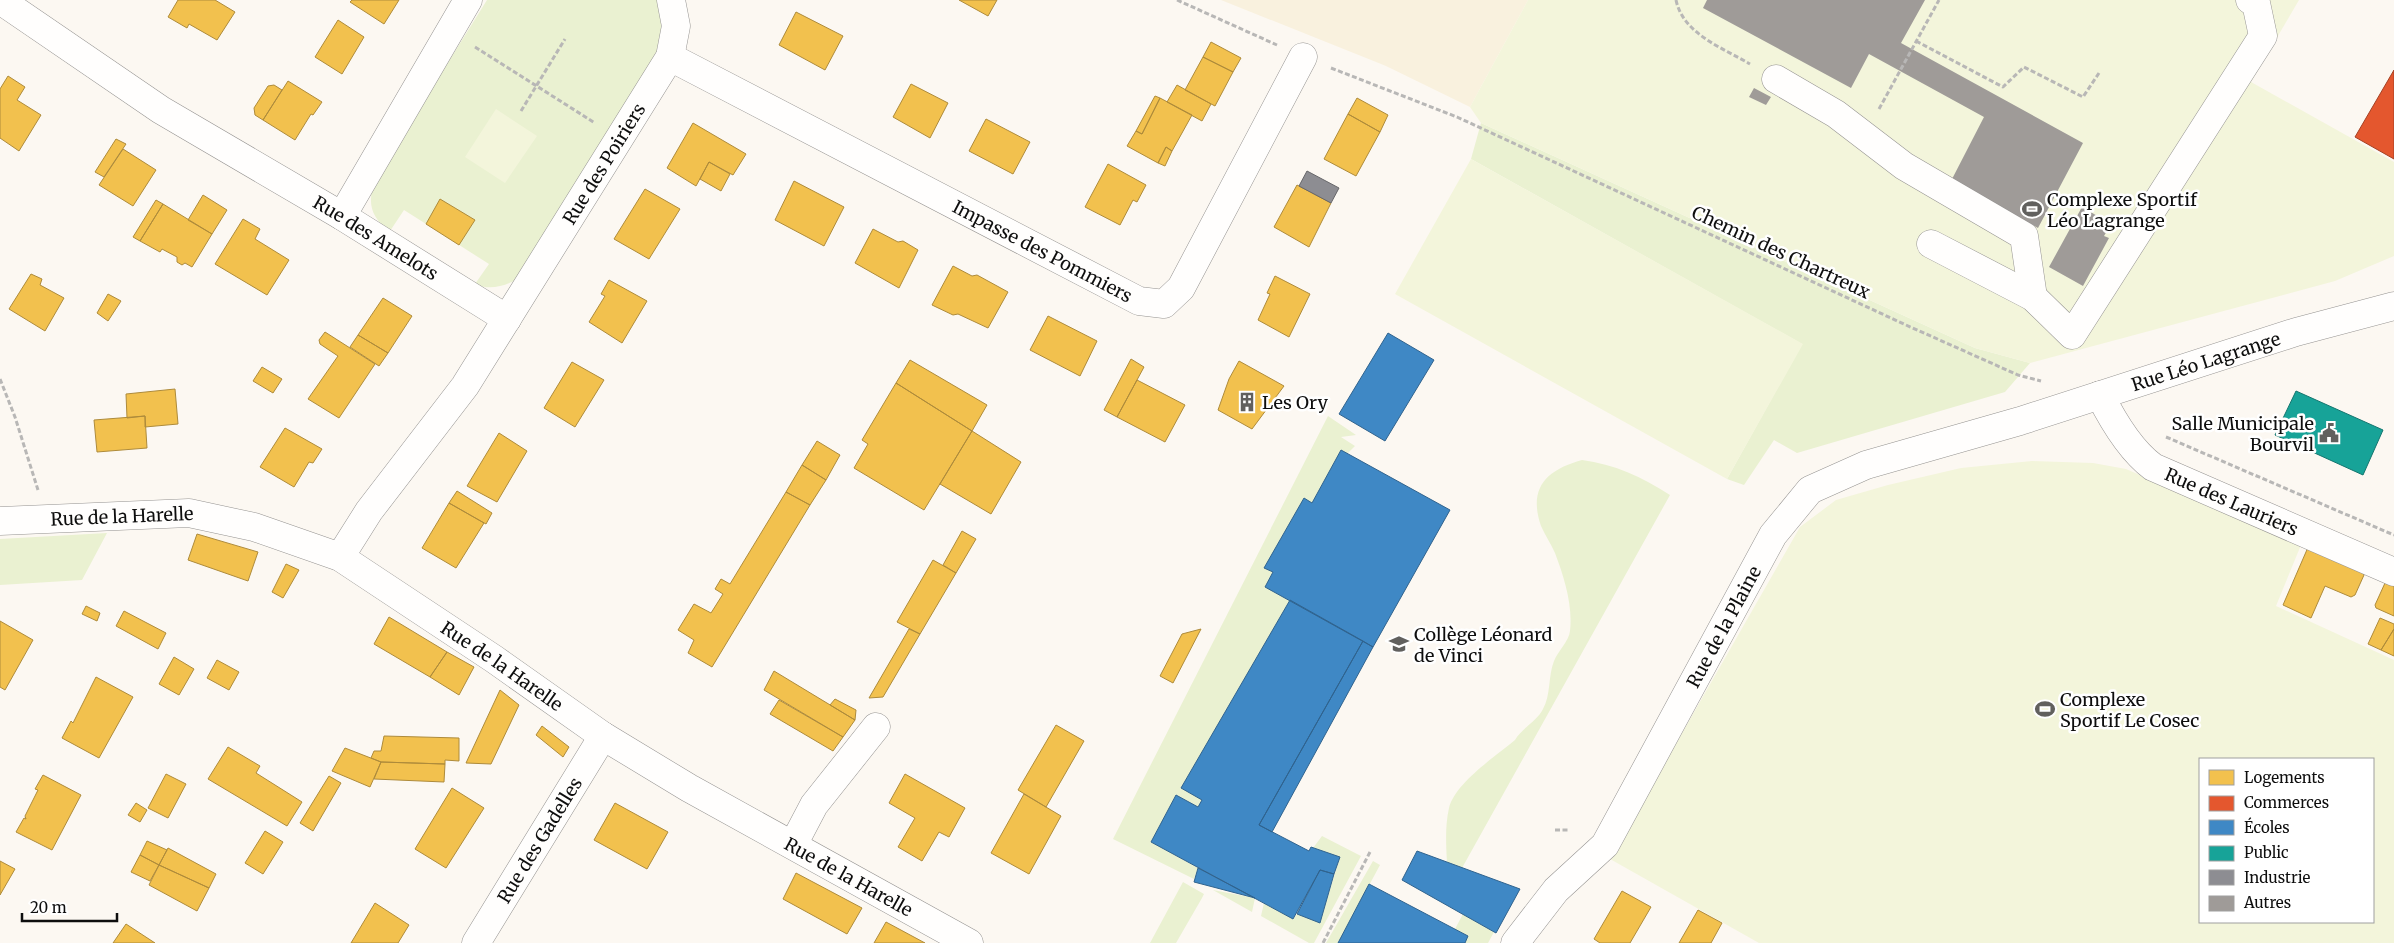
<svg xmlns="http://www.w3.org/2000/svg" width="2394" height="943" viewBox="0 0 2394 943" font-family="Merriweather,serif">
<rect width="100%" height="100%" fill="#fcf8f2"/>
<path fill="#f9f1de" d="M1221,0H1528L1470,107L1386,66Z"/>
<path fill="#eaf1d1" d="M487,0H662L665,31L656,57L518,279C504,286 490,291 475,284L489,264L404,210L390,231C369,217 367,200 376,178Z
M1481,123L1975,348L2030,363L2005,392L1797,453L1774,440L1744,485L1727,479L1802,344L1471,159Z
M1328,416L1356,435L1341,437L1355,446L1347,454L1341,451L1312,503L1304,499L1265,567L1273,572L1265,587L1290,600L1181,788L1202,800L1198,807L1176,795L1151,842L1198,868L1194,879L1113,839Z
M1582,460C1614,464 1642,477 1670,495L1462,868L1447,862C1446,845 1445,825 1449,808C1455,783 1496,756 1515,740C1522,728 1537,721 1543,709C1551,695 1548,676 1554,661C1558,651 1569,641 1570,631C1573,605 1564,577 1555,553C1551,544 1545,535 1541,526C1528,488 1546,470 1582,460Z
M107,533L82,580L0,585V539Z
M1322,836L1361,856L1314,943H1309L1261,916L1264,903L1293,919L1297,914L1320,922L1340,857L1313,848Z
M1373,861L1380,865L1338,943H1326Z
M1183,882L1204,894L1202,898L1176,943H1150Z
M1213,890L1255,898L1252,912Z
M1463,914L1494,932L1488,943H1465L1468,936L1455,929Z"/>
<path fill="#f3f5db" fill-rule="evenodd" d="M1528,0H2299L2251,82L2394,162V256L2335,281L2030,363L1975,348L1481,123L1470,107Z
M496,109L537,136L505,183L465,157Z
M1471,159L1803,344L1727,479L1395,294Z
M2032,461L2093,463L2126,469L2301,545L2276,606L2394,660V943H1759L1610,859L1800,527L1836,500L1888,485L1961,468ZM2200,759H2373V922H2200Z"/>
<path fill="#f2c14e" stroke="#ae8b3b" d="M178,0H215L235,12L217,40L189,24L187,28L168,17Z
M352,0H399L384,24L350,2Z
M959,0H997L988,16Z
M796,12L843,36L825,70L779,45Z
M338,20L364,37L342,74L315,57Z
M1211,42L1241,58L1233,72L1203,57Z
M1203,57L1233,72L1215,106L1185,90Z
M8,76L25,87L17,100L41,115L19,151L0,138V89Z
M288,81L322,102L313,115L311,114L295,140L263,120Z
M911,84L948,103L930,138L893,117Z
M274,85L282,90L263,120L255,115L254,108L268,86Z
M1177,85L1211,104L1202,121L1167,102Z
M1155,96L1160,98L1142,134L1136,131Z
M1160,98L1192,115L1172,151L1166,147L1158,163L1127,146L1136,131L1142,134Z
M1357,98L1388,115L1380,132L1348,114Z
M1348,114L1380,132L1356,176L1324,159Z
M986,119L1030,142L1013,174L969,151Z
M693,123L746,154L733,175L709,162L696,186L667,168Z
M116,139L126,144L104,177L95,172Z
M1166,147L1172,151L1165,166L1158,163Z
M123,149L156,170L133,206L99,185Z
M709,162L730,174L721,191L700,179Z
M1108,164L1146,185L1137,202L1133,200L1120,225L1085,207Z
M794,181L844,207L824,246L775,220Z
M1297,185L1331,203L1309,247L1274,227Z
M645,189L680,209L649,259L614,239Z
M203,195L227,210L212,234L188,220Z
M440,199L475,220L459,245L426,224Z
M156,200L163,204L140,241L133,237Z
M163,204L212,234L192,267L185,263L182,265L177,262V257L162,249L160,252L140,241Z
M243,219L260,229L255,239L289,260L267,295L215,264Z
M873,229L898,242L903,241L918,250L899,288L855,263Z
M953,266L972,276L977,275L1008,292L988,328L958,314L953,315L932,305Z
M31,274L42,279L40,285L64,298L45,331L9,309Z
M1275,276L1310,294L1289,337L1258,320L1270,294L1267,293Z
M609,280L647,301L622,343L589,322L605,296L601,294Z
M108,294L121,301L108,321L97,313Z
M383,298L412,316L388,353L358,335Z
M1048,316L1097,341L1080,376L1030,350Z
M325,332L375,364L339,418L308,399L338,356L320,344L319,340Z
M358,335L388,353L379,366L350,347Z
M1131,359L1144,367L1117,417L1104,410Z
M910,360L987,405L972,431L896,383Z
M1239,361L1284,386L1252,429L1218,410L1229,379Z
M572,362L604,380L575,427L544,408Z
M262,367L282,379L273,393L253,381Z
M1137,380L1185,405L1165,442L1117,417Z
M896,383L972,431L924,510L854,468L868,444L862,440Z
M175,389L178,424L145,427V416L127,418L126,394Z
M145,416L147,448L97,452L94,420Z
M285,428L322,449L313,463L309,462L294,487L260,467Z
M972,431L1021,462L991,514L940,484Z
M499,433L527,451L497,502L467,486Z
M817,441L840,455L826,480L802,465Z
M802,465L826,480L810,505L786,492Z
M457,491L492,513L486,524L449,503Z
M786,492L810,505L712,667L688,653L694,640L678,630L694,604L711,613L723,594L715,589L721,579L730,584Z
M449,503L484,523L456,568L422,548Z
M962,531L976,539L956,573L943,565Z
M197,534L258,552L248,581L188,560Z
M2309,545L2361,569L2364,575L2355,595L2351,597L2325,586L2311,618L2283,605Z
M933,560L956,573L920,634L897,622Z
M286,564L299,570L283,598L272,592Z
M2389,581L2394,584V616L2376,608L2375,605L2385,583Z
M86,606L100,613L97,621L82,614Z
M124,611L166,633L158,649L116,626Z
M389,617L447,652L430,677L374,644Z
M2380,618L2394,624V629L2381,650L2368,644Z
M0,621L33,640L5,690L0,687Z
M909,629L920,634L883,697L869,698Z
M1201,629L1173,683L1160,676L1182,634Z
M2394,629V656L2381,650Z
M447,652L474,667L459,695L430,677Z
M174,657L194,669L179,695L159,684Z
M217,660L239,672L229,690L207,678Z
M774,671L855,720L843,737L764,690Z
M96,677L133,697L99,758L62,738L71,721L73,723Z
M500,690L519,705L491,764L466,763Z
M835,699L856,710L855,720L830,705Z
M779,700L843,737L833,751L770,714Z
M1056,725L1084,741L1046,807L1018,790Z
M542,726L569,747L563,757L536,735Z
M384,736L459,738V761L445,760V764L381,762L371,758L374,751H381Z
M228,747L260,766L256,773L302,802L287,826L208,779Z
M345,748L381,762L370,787L332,771Z
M381,762L445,764L444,782L374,779Z
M166,774L186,784L168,818L148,808Z
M905,774L965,808L949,837L939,832L922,861L898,847L915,818L889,803Z
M43,775L81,795L52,850L16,832L24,818L26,819L25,816L38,790L35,789Z
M329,776L341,783L313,831L300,823Z
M452,788L484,808L446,868L415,849Z
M1024,794L1061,816L1029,874L991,853Z
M136,803L147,810L140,822L128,815Z
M615,803L668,832L647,869L594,840Z
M265,831L283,842L263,874L245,863Z
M147,841L167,850L159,865L140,855Z
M168,848L216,874L209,888L159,865Z
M140,855L159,865L150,881L131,872Z
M0,861L15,869L0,895Z
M159,865L209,888L197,911L149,885Z
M796,873L862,908L847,934L783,899Z
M1622,891L1651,907L1630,943H1600L1594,939Z
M375,903L409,925L398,943H351Z
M1698,910L1722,923L1711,943H1679Z
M886,922L925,943H874Z
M126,924L155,943H113Z"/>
<path fill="#e4572e" stroke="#a44124" d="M2394,70V159L2355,137Z"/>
<path fill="#3f88c5" stroke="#30638e" d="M1388,333L1434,360L1385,441L1339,414Z
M1341,450L1450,510L1373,647L1265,587L1273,572L1264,568L1304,498L1312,503Z
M1290,600L1363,641L1259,825L1309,851L1311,847L1340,857L1334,874L1320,870L1293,919L1151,842L1176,795L1198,807L1202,800L1181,788Z
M1363,641L1373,647L1272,832L1259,825Z
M1417,851L1520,889L1496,933L1402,880Z
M1198,868L1255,898L1194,882Z
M1320,870L1334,874L1320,923L1297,914Z
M1369,884L1468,936L1465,943H1338Z"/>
<path fill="#17a398" stroke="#14766f" d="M2296,391L2383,430L2363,475L2275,435Z"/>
<path fill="#8d8d92" stroke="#67676a" d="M1307,171L1339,188L1331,203L1299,186Z"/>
<path fill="#9f9b98" d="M1707,0H1925L1901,43L2083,143L2038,228L1951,181L1984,117L1869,54L1851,88L1703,8Z
M1754,88L1771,97L1766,105L1749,97Z
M2082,207L2111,224L2104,236L2109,238L2083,286L2049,267Z"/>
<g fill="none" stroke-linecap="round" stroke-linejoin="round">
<defs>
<g id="minor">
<path id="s1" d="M0,0L161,110L342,216L507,319"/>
<path id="s2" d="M670,57L1139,301L1164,304L1181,288L1303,57"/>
<path d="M1776,79L1836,114L1904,166L2024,236L2033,297"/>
<path d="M342,216L468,0"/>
<path d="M1931,244L2033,297L2072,335L2263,36L2256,3L2250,0"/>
<path id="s3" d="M2100,395C2113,421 2130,450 2153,467L2394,572"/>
<path id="s4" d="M0,521L189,513L254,527L340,557L494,659L603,736L689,788L969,943"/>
<path id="s5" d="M340,557L369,511L465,386L670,57L676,26L671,0"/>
<path d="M793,845L814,805L876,727"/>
<path id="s6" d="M476,943L603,736"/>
<path id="s7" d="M1515,943L1556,890L1605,845L1773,535L1810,490L1866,465L2020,421L2296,332L2394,306"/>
</g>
</defs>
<use href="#minor" stroke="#959391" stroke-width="29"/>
<path stroke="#b8b7b6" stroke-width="3" stroke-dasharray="5 2.5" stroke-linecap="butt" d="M1177,0L1277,45
M1676,0C1683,34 1723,48 1750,64
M1916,41L2003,87L2024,67L2083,97L2099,73
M475,47L595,123
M1331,68L1457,117L1906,325L2018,375L2041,381
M1879,109L1939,0
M521,111L565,39
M0,379L15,417L38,490
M2166,437L2394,535
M1555,830H1570
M1323,943L1370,852"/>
<use href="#minor" stroke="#fffefd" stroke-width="28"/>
</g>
<defs>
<symbol id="stadium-bare" viewBox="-9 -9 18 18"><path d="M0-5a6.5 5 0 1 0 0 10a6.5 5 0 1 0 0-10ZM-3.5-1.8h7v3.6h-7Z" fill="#61605e" stroke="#fff" stroke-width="2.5" paint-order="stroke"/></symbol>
<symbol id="building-bare" viewBox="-9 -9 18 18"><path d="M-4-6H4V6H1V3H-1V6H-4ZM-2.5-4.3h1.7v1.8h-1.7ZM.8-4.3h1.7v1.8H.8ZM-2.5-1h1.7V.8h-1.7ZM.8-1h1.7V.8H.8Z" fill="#61605e" stroke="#fff" stroke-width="2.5" paint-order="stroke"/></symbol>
<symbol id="civic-bare" viewBox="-9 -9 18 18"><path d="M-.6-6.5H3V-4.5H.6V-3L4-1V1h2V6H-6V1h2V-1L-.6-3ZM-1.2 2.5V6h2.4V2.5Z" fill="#61605e" stroke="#fff" stroke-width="2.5" paint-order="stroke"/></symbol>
<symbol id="school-bare" viewBox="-9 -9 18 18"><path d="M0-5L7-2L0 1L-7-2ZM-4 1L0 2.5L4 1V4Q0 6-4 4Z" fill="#61605e" stroke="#fff" stroke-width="2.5" paint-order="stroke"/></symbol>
</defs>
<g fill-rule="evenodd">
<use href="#stadium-bare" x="2018" y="195" width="28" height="28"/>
<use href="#building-bare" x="1233" y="388" width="28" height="28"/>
<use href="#civic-bare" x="2315" y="419" width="28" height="28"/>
<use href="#school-bare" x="1385" y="630" width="28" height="28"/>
<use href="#stadium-bare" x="2031" y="695" width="28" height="28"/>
</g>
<g text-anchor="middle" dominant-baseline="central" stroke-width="5" stroke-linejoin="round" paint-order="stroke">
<g font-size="18" fill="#0e0e0e" stroke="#fff">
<text stroke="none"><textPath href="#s5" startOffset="474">Rue des Poiriers</textPath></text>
<text stroke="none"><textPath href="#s1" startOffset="445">Rue des Amelots</textPath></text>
<text stroke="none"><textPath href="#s2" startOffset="420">Impasse des Pommiers</textPath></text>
<text transform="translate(1781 252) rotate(25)">Chemin des Chartreux</text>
<text stroke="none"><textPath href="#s7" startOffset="961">Rue Léo Lagrange</textPath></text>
<text stroke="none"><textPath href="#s3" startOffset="176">Rue des Lauriers</textPath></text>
<text stroke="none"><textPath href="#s4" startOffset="122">Rue de la Harelle</textPath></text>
<text stroke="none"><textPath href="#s7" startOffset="382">Rue de la Plaine</textPath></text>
<text stroke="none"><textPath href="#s4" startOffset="542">Rue de la Harelle</textPath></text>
<text stroke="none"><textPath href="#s6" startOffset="121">Rue des Gadelles</textPath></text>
<text stroke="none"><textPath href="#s4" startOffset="948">Rue de la Harelle</textPath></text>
</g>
<g font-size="18" fill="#0e0e0e" stroke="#fff" text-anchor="start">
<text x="2047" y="199">Complexe Sportif<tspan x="2047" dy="21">Léo Lagrange</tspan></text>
<text x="1262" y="402">Les Ory</text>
<text x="2314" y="423" text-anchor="end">Salle Municipale<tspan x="2314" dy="21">Bourvil</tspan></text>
<text x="1414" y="634">Collège Léonard<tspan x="1414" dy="21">de Vinci</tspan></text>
<text x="2060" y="699">Complexe<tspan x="2060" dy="21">Sportif Le Cosec</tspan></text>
</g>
</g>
<rect x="2199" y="758" width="175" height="165" fill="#ffffff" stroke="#9f9f9f"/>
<rect x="2209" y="770" width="25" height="15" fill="#f2c14e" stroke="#9f9f9f"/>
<text x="2244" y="783" font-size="15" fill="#0e0e0e">Logements</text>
<rect x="2209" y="796" width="25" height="15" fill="#e4572e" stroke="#9f9f9f"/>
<text x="2244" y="808" font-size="15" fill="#0e0e0e">Commerces</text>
<rect x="2209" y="820" width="25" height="15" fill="#3f88c5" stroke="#9f9f9f"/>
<text x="2244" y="833" font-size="15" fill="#0e0e0e">Écoles</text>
<rect x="2209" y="846" width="25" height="15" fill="#17a398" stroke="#9f9f9f"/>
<text x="2244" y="858" font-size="15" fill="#0e0e0e">Public</text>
<rect x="2209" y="870" width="25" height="15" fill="#8d8d92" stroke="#9f9f9f"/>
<text x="2244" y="883" font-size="15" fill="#0e0e0e">Industrie</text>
<rect x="2209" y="896" width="25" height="15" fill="#9f9b98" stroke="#9f9f9f"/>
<text x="2244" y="908" font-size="15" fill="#0e0e0e">Autres</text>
<path d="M22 913v8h95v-8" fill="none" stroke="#0e0e0e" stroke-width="2.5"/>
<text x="30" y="913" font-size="15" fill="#0e0e0e" stroke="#ffffff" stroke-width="4" paint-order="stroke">20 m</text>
</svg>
